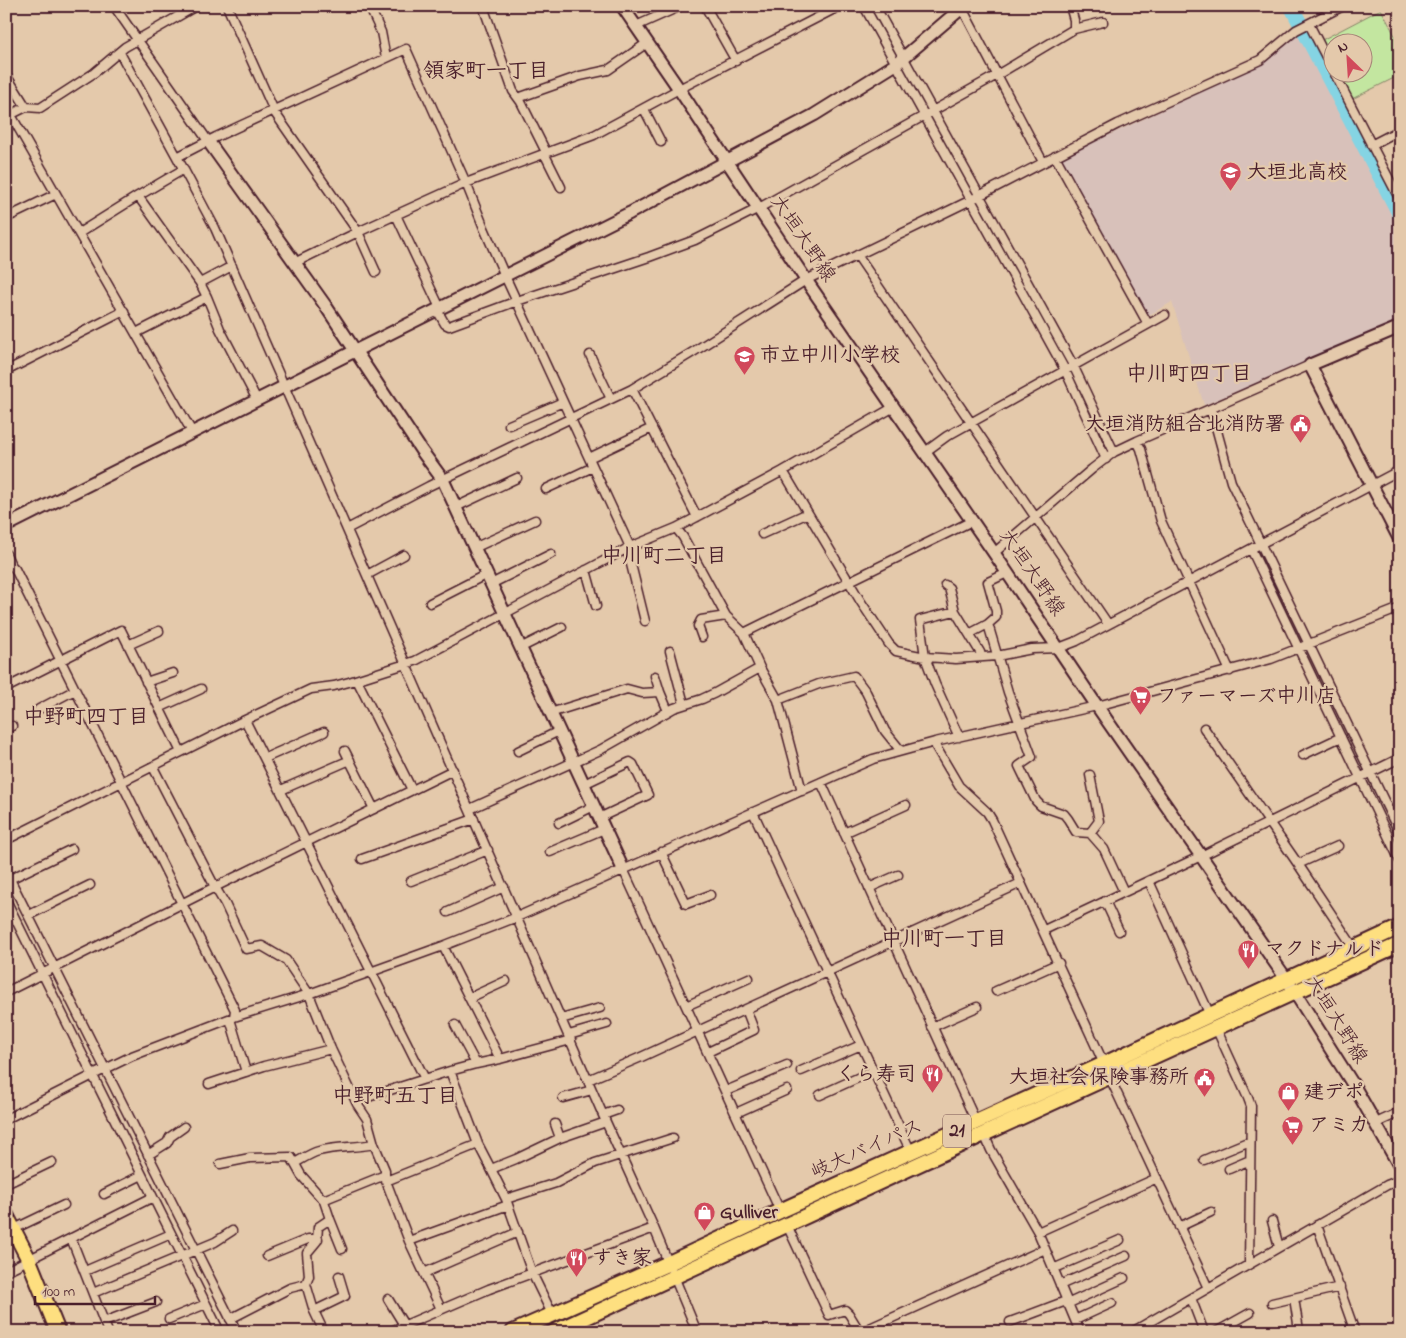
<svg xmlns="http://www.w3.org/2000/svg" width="1406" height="1338" viewBox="0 0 1406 1338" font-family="'Indie Flower','Klee One',sans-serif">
<rect width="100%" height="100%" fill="#e4c9ab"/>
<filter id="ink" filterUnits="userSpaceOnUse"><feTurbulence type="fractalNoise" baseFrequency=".02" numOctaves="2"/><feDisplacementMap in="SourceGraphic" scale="10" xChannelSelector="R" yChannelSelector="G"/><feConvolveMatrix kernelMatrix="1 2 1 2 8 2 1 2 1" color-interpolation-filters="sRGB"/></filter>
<g filter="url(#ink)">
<path fill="#d8c1ba" d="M1302,33L1400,226V323L1204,405L1172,302L1147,316L1060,158L1261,64L1292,37Z"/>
<path fill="#c3e6a0" stroke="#868266" d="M1381,9L1400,45V75L1350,100L1336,73L1364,72V42H1334L1333,67L1320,41Z"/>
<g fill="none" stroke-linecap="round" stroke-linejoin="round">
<path stroke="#85d4e3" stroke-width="15" d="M1291,6L1400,215"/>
<defs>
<path id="street" d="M114,6L208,141
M227,6L275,113L358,232L376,272
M369,6L381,32L386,58
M483,6L513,91L521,102L546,152
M705,6L736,61
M864,6L1065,370L1106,459
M875,6L1073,365L1114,452
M961,6L1043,162
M1070,6L1074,20V29
M1309,24L1400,200
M636,26L681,6
M120,53L177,157L215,228L606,1122L654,1228L697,1332
M6,75L26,107
M518,98L580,76L608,70L647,43
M644,109L661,142
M11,115L192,432
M6,117L26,107L40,108L94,73L125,47L196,6
M1371,145L1400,130
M544,153L561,187
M1055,156L1148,324
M177,157L216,137L406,49L466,183L484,228L505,276L630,547
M184,169L138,196L200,283
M396,215L440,308
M6,218L56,194
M79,233L138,196
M857,255L1108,624
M294,263L358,232L466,183L594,135L679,89L840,6
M232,266L200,283L207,297L220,329L257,400
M437,310L445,324L449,326L517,301L649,257L695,240L759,208L997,75L1074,29L1103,22
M136,333L207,297
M590,355L611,399
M6,371L124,311
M632,389L697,517
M1211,409L1231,482L1400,834
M509,425L563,402
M1137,441L1141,449L1161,521L1230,671
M925,452L947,436L1165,315
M589,458L652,428
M783,471L861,602L889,644L896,651L925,657L956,659L997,656L1032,649L1059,648L1077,641L1400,470
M546,489L593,467
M456,507L517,478
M676,528L683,537L726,616L744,633L760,668L778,700L802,791
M347,529L429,486L632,389L693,352L806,280L971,200L1118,124L1260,60L1296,30L1343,6
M762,534L808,513
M474,548L535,520
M627,548L645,621
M1251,549L1400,861
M994,553L1092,469L1114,452L1137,441L1310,365
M6,554L11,565L15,569L235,1010L234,1017
M586,570L596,606
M1007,573L988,582L996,611V617L988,624L1008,692L1032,757L1019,766L1036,801L1041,806L1064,814L1068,819L1076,832L1090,833L1104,849L1124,892
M367,575L404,555
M491,584L551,554
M945,585L949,588L955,611
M430,603L487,574
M744,633L972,521
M969,634L988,624
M702,637L698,626L701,620L726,616
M128,645L159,631
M520,648L562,627
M670,651L684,704
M655,676L660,692
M357,680L412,790
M146,682L173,673
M6,688L121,630L181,752
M778,700L819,684L854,676L866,692L885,731L901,751
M159,708L201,689
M39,709L75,690
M550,713L627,689L642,693L660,692L668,711
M245,720L425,1079
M1204,728L1298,864L1354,948
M6,729L12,726
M959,737L935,684L925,657L920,620L955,611L980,652L981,656
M935,742L936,747L959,786L987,812L992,820L1104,1064
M345,751L374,809
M518,751L559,731
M1303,755L1341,737
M265,758L324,732
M153,767L215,887L225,904L246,949L262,946L286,960L309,994L331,1049L357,1104L367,1119L374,1144L385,1170V1175L386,1181L409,1241L441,1309
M1090,775L1099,821L1090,833
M821,782L976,1122
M584,784L630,762L633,764L648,795L599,818
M281,790L350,760
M470,809L600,750L674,708L702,699L715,693L760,668
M753,812L911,1152
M559,823L594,806
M844,833L906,805
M6,840L245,720L311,689L334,686L349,682L415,661L630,547L676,528L697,517L783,471L894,407
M550,852L604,829
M661,852L686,904L710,895
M362,859L474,819
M1298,864L1338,846
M623,869L781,1213
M6,871L237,1332
M10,879L72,849
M411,881L488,850
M1149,881L1210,1015
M869,888L898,875
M6,900L153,1197
M1105,901L1119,931
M448,912L504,887
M29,915L90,885
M1044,930L1201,856L1400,758
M443,946L500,1059
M996,991L1059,963
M6,992L215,887L453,770
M469,998L506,981
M686,1006L749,978
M230,1019L246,1072
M561,1019L600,1008
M455,1025L476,1064
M932,1027L977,1007
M1216,1028L1248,1098L1251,1106L1249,1264
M569,1035L607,1024
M708,1052L754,1030L746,1009
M450,1071L478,1144L491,1169L516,1159L560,1138L606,1122
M801,1071L861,1045
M1109,1076L1208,1288
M588,1080L639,1058L1021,883
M209,1084L264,1066L331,1049
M726,1091L787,1065
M820,1095L873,1071
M563,1098L592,1090
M357,1104L362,1099L450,1071L476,1064L500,1059L571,1040
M736,1113L787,1090
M603,1115L617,1110
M6,1119L93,1075L132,1056L234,1017L309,994L443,946L517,917L873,759L935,742L1097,706L1271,659L1400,608
M1376,1123L1400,1112
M555,1124L560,1138
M984,1134L991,1150L1038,1232L1080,1332
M148,1155L167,1143L170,1137L184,1127
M1204,1160L1250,1141
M295,1163C302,1159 311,1153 319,1151C337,1146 356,1148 374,1144
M220,1164L250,1158L291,1157L301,1175L324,1201L330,1219L318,1227L317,1241L307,1253L309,1276L306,1284L314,1311L324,1332
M491,1169L506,1199L532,1273L552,1314
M1229,1169L1250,1160
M386,1181L478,1144
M6,1184L52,1162
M104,1194L142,1175
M506,1199L556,1183L595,1163L673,1138
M323,1200L385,1175
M330,1219L342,1249
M1272,1221L1279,1247
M786,1223L829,1315L845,1310L849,1314L860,1332
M1317,1225L1355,1332
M1179,1227L1211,1212
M14,1229L64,1205
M1038,1232L1157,1178
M71,1238L108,1332
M409,1241L508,1205
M267,1256L308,1239H318
M1053,1269L1120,1240
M6,1271L153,1197L220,1332
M85,1271L171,1234
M424,1273L518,1232
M1060,1285L1126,1256
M93,1293L215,1242L232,1231
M1191,1298L1204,1332
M1294,1298L1299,1330
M388,1299L404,1325
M1272,1303L1340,1287
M1067,1304L1124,1278
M314,1311L345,1296L339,1276
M169,1319L206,1304
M230,1319L290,1288L306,1284
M1075,1320L1112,1303
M104,1322L156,1302
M1010,1322L1066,1301
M389,1332L489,1289L654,1228
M861,1332L1045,1249
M1132,1332L1387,1185L1400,1180
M1216,1332L1250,1313"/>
<path id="secondary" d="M622,6L679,89L806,280L994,553L1097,706L1287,980L1354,1086L1400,1167
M208,141L325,305L421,450L443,480L623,869
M1400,327L1310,365L1400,540
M6,526L630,213L814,115L896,64L964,6"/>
<path id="highway" d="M6,1215L29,1260L58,1332
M513,1332L669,1263L780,1211L1104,1064L1400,927
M554,1332L984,1134L1400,944"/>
</defs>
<use href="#street" stroke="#4a1f2b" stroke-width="11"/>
<use href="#secondary" stroke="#4a1f2b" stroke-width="15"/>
<use href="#highway" stroke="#4a1f2b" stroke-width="18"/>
<use href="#street" stroke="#e4c9ab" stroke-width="8"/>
<use href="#secondary" stroke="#e4c9ab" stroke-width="11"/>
<use href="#highway" stroke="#fedf80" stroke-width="14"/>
</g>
</g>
<defs>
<symbol id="university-pin" viewBox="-11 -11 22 30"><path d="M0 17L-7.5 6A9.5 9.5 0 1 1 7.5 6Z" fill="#d1495b" stroke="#e4c9ab"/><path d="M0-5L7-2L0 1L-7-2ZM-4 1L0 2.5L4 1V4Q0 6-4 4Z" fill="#fff"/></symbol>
<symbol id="school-pin" viewBox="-11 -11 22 30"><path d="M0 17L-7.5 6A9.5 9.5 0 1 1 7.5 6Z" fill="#d1495b" stroke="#e4c9ab"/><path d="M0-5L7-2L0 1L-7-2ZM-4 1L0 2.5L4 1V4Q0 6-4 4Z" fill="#fff"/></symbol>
<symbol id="civic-pin" viewBox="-11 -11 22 30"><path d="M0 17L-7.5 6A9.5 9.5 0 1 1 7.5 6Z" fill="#d1495b" stroke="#e4c9ab"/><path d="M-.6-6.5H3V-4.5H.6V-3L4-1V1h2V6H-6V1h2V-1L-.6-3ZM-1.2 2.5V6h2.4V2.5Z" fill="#fff"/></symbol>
<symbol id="supermarket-pin" viewBox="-11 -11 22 30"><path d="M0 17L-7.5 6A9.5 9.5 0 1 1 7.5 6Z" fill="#d1495b" stroke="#e4c9ab"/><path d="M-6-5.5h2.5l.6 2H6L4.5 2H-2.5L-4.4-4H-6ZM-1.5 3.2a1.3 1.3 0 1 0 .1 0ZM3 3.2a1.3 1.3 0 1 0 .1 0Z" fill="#fff"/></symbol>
<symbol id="restaurant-pin" viewBox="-11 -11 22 30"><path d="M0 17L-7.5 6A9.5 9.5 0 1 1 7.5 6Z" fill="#d1495b" stroke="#e4c9ab"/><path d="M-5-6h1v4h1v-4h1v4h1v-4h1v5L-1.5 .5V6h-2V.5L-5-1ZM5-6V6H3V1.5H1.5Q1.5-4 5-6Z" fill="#fff"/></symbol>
<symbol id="shop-pin" viewBox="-11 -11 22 30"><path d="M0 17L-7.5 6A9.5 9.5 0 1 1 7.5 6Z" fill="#d1495b" stroke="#e4c9ab"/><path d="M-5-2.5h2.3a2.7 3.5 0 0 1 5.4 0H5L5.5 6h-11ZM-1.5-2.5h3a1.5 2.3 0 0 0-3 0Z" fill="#fff"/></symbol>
</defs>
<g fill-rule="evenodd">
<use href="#university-pin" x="1218" y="160" width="25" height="34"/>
<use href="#school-pin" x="732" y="344" width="25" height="34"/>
<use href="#civic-pin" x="1288" y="412" width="25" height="34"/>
<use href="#supermarket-pin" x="1128" y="684" width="25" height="34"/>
<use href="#restaurant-pin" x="1236" y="938" width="25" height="34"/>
<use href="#restaurant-pin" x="920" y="1062" width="25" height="34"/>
<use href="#civic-pin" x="1192" y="1066" width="25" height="34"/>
<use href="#shop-pin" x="1276" y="1080" width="25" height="34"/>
<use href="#supermarket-pin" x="1280" y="1114" width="25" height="34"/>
<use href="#shop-pin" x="692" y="1200" width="25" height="34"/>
<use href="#restaurant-pin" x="564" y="1246" width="25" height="34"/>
</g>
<g text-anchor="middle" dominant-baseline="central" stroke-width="4.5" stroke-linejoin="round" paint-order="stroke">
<rect fill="#e4c9ab" stroke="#785251" stroke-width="1" x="943" y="1114.5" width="28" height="33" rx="4"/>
<g font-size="19" font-weight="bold" fill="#4a1f2b">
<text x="957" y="1131">21</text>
</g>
<g font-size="20" font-weight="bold" fill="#4a1f2b" stroke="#e4c9ab" text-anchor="start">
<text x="1247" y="173">大垣北高校</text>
<text x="760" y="356">市立中川小学校</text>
<text x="1285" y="425" text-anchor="end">大垣消防組合北消防署</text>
<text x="1157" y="697">ファーマーズ中川店</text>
<text x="1265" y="950">マクドナルド</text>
<text x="916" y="1075" text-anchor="end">くら寿司</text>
<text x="1189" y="1078" text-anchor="end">大垣社会保険事務所</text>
<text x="1304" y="1093">建デポ</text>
<text x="1309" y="1126">アミカ</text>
<text x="720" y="1213">Gulliver</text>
<text x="592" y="1259">すき家</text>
</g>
<g font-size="20" fill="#4a1f2b" stroke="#e4c9ab">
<text transform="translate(802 239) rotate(56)">大垣大野線</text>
<text transform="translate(1031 573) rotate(56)">大垣大野線</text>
<text transform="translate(1335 1020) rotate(58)">大垣大野線</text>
<text transform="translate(867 1150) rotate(-24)">岐大バイパス</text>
</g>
<g font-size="21" font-weight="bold" fill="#4a1f2b" stroke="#e4c9ab">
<text x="486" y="72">領家町一丁目</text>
<text x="1189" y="375">中川町四丁目</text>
<text x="664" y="557">中川町二丁目</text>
<text x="86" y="718">中野町四丁目</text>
<text x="944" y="940">中川町一丁目</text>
<text x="395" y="1097">中野町五丁目</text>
</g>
</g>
<rect width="1406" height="1338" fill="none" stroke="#e4c9ab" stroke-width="25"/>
<rect x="12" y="12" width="1381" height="1313" fill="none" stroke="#4a1f2b" stroke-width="2" filter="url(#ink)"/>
<g transform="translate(1348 58) rotate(335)"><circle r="24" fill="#e4c9ab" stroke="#a68578"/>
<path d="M0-4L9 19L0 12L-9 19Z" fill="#d1495b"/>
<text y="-8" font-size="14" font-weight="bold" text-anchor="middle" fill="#4a1f2b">N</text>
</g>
<path d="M35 1296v8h120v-8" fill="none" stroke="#4a1f2b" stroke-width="2.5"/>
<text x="42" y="1296" font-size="15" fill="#4a1f2b" stroke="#e4c9ab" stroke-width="4" paint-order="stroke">100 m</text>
</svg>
